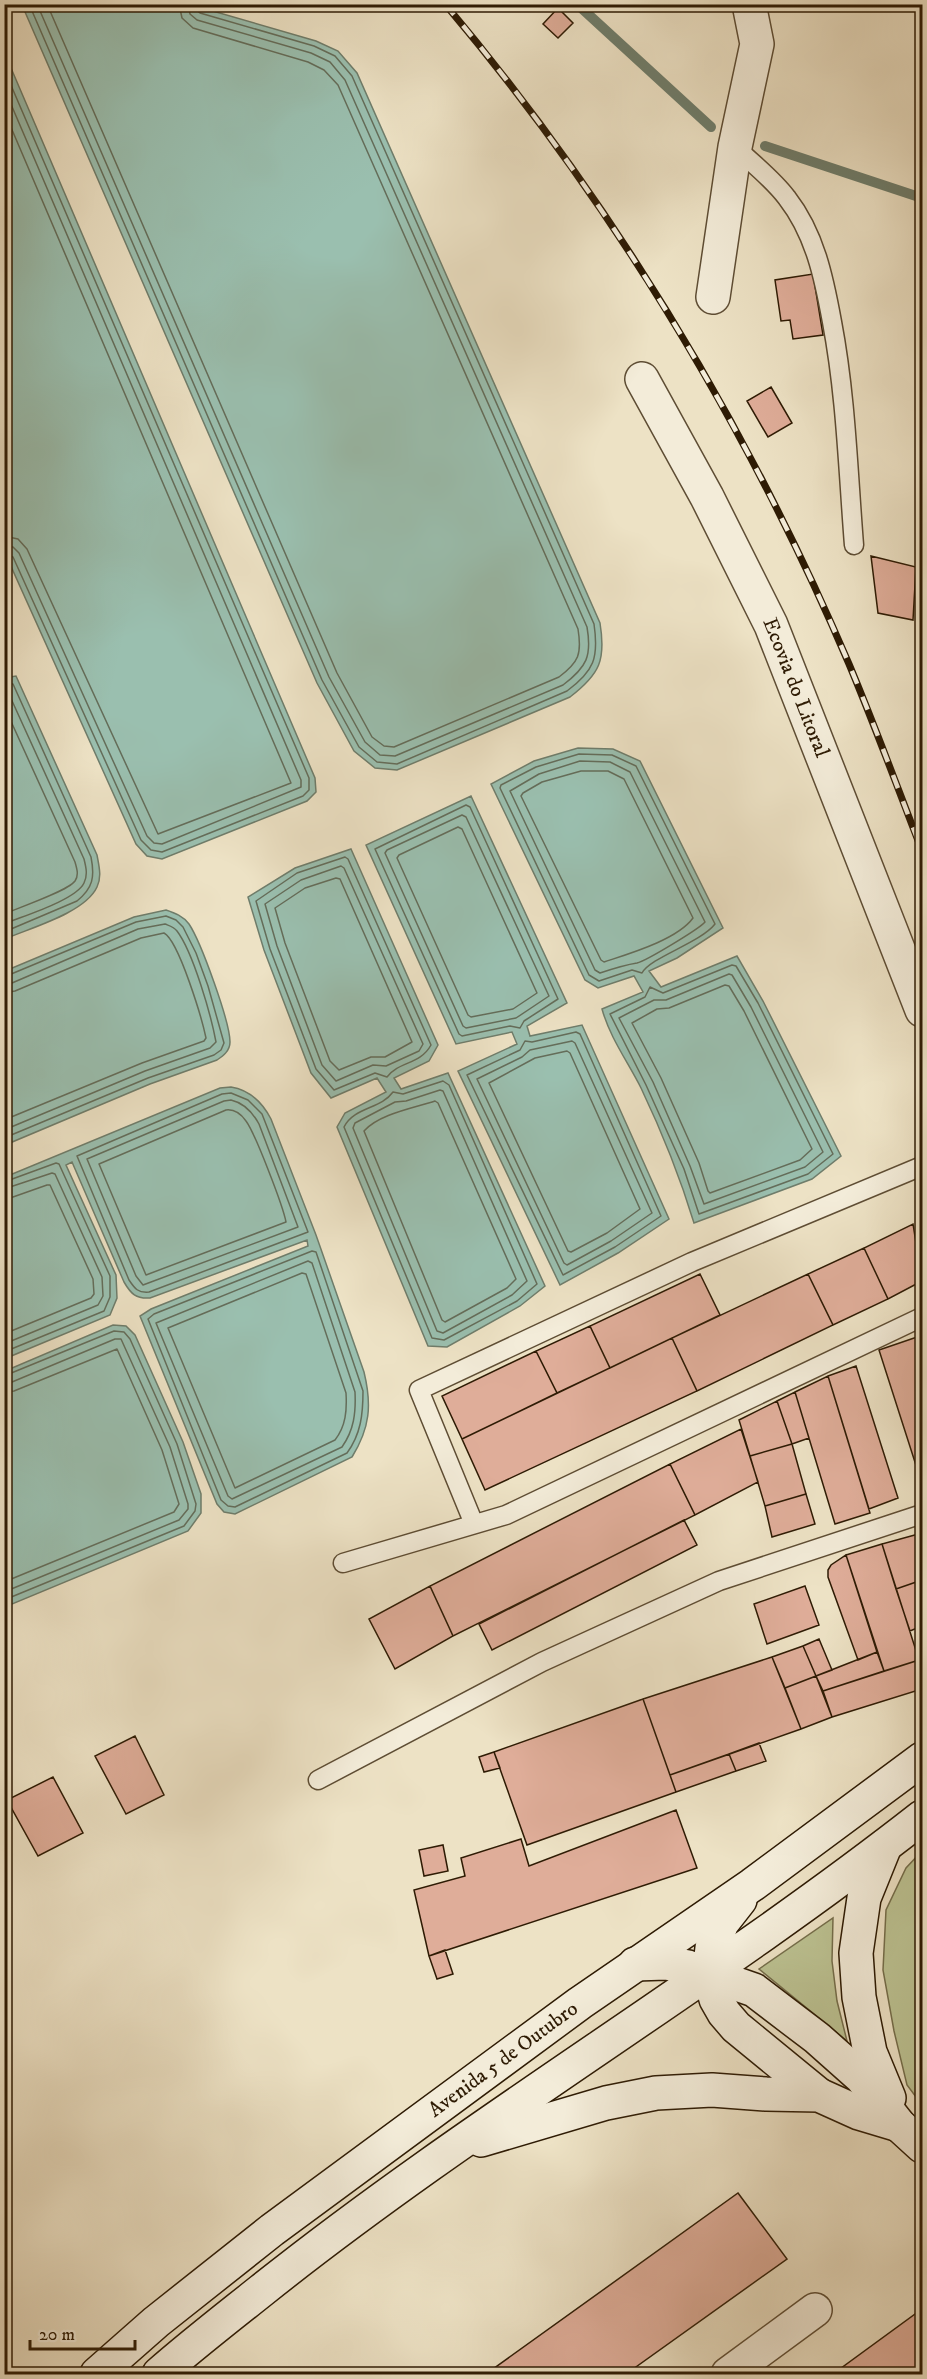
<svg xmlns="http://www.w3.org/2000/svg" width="927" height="2379" viewBox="0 0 927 2379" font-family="'IM FELL DW Pica',serif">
<rect width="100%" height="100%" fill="#ede2c5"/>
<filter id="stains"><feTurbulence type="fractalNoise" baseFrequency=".00333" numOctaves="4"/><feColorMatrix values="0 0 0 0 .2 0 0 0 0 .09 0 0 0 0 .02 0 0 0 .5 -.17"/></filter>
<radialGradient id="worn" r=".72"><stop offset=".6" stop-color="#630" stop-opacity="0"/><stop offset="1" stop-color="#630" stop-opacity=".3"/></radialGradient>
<path fill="#bcc292" stroke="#756e4b" stroke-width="1.5" d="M922,1851V2105L907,2085L894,2031L883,1970L886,1910L906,1868Z
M833,1918L832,1961L837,2001L847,2041L759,1969Z"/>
<path fill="#9abfaf" stroke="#6f7d6b" stroke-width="1.5" d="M22,5H192L316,41L338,51L357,73L600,623C606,660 600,674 570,697L397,770L375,768L354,751L317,683Z
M5,54L315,778L316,792L307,801L162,859L147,856L136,844L5,553Z
M16,676L97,855C99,866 102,877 97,887C85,913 30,928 5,939L4,678Z
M578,748L613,749L640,761L723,928L677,958L649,971L661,987L737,956L763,1001L841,1156L812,1179L694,1223C680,1177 662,1132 641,1088C628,1062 610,1038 602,1009L643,992L634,976L598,988L585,980L491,784L534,761Z
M471,796L567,1003L527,1026L530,1036L582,1025L669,1219L618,1253L560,1285L458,1071L517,1044L512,1032L456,1044L366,845Z
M351,849L438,1045L429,1061L394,1078L401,1089L448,1073L545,1286L520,1306L447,1347L428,1346L337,1127L345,1113L386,1092L377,1078L331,1098L311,1073L264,950L248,897L295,868Z
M166,910C175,913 183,916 189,924C201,942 230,1022 230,1042C230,1051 223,1056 217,1060L150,1084L5,1145V971L134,917Z
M231,1087C250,1090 262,1102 271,1119L316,1235L364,1372C372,1405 370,1428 352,1457L235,1514L224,1512L217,1504L140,1316L151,1309L308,1246L307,1240L150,1298C136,1299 131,1294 124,1282L72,1162L66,1165L116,1275L117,1298L110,1315L4,1359L5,1177L220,1088Z
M113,1325L126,1326L135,1335L183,1442L201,1494V1513L188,1531L5,1607V1371Z"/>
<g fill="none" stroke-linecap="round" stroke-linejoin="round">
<path stroke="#646d5a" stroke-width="1.5" d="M29,4L322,680L359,747L377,762L397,764L567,691C594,671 599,658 594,624L352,76L335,56L314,46L200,13L196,10V4
M37,4L329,677L365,742L380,755L395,756L563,685C587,667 592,656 587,627L345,80L330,62L311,53L197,20L190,14L188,4
M47,4L337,673L372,737L384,746L394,747L559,677C579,662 582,654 578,629L338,85L324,70L308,62L193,28L182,18L179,4
M4,69L309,778V790L303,796L162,852L151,850L141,840L13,557L4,553
M4,88L301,780V787L162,844L154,843L147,836L19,553L13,547L4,545
M4,111L291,783L158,834L27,549L18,539L4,536
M4,683L13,684L91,857C95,877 93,888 77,901L4,932
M4,691L8,692L84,859C86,867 88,875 84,883C76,900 23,916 4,924
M4,706L75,862C77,869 79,875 75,881C68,891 18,908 4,914
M579,754L612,755L636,766L715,924C700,943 651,957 642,973L632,970L599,981L589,975L500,788L501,785L536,767Z
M580,761L610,762L630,772L705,922C699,929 646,961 637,963C624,965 612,969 600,973L595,970L510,791L539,774Z
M581,771H608L624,779L693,918C677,940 628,954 604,962L601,960L521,796L523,793L542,782Z
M466,805L470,807L558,999L524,1021L520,1028L510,1026L462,1036L459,1034L375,849Z
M462,815L466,817L549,996L516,1018L466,1028L463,1026L385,853L387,850Z
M458,827L462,829L537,993L513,1009L471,1017L468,1015L397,858L399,855Z
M345,857L348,859L431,1045C420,1065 399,1061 387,1077L375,1073L334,1090L316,1069L270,949L256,901L297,873Z
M341,866L344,868L423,1044L419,1051L386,1066L373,1065L336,1081L322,1065L277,946L265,904L301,880Z
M336,878L340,879L412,1042L385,1057H371L339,1070L330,1061L285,943L275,908L305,888Z
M732,965L736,966L758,1003L833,1154L808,1174L699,1214L684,1169L646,1085L610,1014L645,997L650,987L663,993Z
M729,974L732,975L751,1007L823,1152L805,1167L704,1204L690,1166L653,1082L619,1018L654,1000H666Z
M4,977L136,922L166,916L176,920L183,927L196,953L208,986L224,1043L221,1050L214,1055L148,1078L4,1138
M4,984L12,983L138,929L165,924C170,926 174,927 177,931C193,952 211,1015 216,1042L210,1048L145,1071L4,1130
M725,985L729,986L744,1011L812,1149L800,1160L710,1193L708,1191L699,1163L661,1078L632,1023L657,1009L669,1008Z
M4,993L15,991L141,938L164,933C179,941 202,1019 206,1038L204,1041L142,1063L4,1120
M576,1032L580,1034L661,1216L615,1247L563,1275L467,1075L520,1050L525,1041L532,1042Z
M572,1041L575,1043L652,1213L611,1241L567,1265L564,1263L477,1079L522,1057L530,1050Z
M567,1051L570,1053L640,1209L607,1233L571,1252L568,1251L489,1083L535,1058Z
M443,1081L449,1085L537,1284L517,1301L444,1340L432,1338L344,1127C354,1107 381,1109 393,1092L403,1094Z
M440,1090L443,1091L527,1281L512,1295L443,1333L437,1331L353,1128L355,1123L395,1102L406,1101Z
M231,1093L248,1100L262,1114L308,1232L149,1292C138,1293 135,1289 129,1280L77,1156L222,1094Z
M231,1100C244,1103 253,1113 259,1124L298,1227L143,1285L136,1276L87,1159L224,1101Z
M435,1101L438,1103L516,1279L507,1288L445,1322L442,1320L364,1131C379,1114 414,1108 435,1101Z
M226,1110C234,1109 241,1114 246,1121C255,1133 283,1206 286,1222L146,1275L99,1164Z
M4,1182L56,1163L59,1164L110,1276V1297L104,1311L4,1352
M4,1189L52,1173L55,1174L102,1277L103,1296L98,1305L4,1344
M4,1198L13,1197L47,1185H50L93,1279L94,1294L91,1298L4,1334
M312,1251L316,1252L363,1391C363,1414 361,1434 347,1453L235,1507L228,1506L221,1500L148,1319L154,1314Z
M308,1261L312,1263L355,1392C356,1413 354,1430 342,1447L232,1499L228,1496L156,1323Z
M302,1273L306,1274L346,1393C347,1410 346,1426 335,1440L235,1488L168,1328Z
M4,1376L114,1331L124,1332L130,1339L177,1444L196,1504L195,1511L184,1526L4,1600
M4,1383L12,1382L115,1339H121L170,1447L188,1504V1509L179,1520L4,1592
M4,1392L14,1391L117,1349L162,1450L179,1504L174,1512L4,1582"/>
<path stroke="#6f7d6b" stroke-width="10" d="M577,4L711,127
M765,146L922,198"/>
</g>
<path fill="#dfad99" stroke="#2e1b04" stroke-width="1.5" d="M558,8L573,23L558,38L543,24Z
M813,274L823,335L793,339L790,320L781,321L775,280Z
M771,387L792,423L768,437L747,401Z
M871,556L916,567L913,620L878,613Z
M913,1224L922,1281L888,1299L864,1248Z
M864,1248L888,1299L833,1325L808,1274Z
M700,1274L720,1315L610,1368L590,1326Z
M808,1274L833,1325L697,1391L672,1338Z
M590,1326L610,1368L557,1393L536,1351Z
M920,1336L922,1344V1484L879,1350Z
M672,1338L697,1391L485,1490L462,1439Z
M536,1351L557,1393L462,1439L442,1396Z
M856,1366L898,1498L869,1509L828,1376Z
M828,1376L870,1513L835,1524L795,1392Z
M795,1392L809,1438L792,1444L777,1401Z
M777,1401L792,1444L750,1456L739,1420Z
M741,1429L758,1482L695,1515L670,1464Z
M792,1444L806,1494L765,1506L750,1456Z
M670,1464L695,1515L453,1636L430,1586Z
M806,1494L815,1524L772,1537L765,1506Z
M684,1520L697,1545L492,1650L479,1624Z
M922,1533V1580L896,1589L882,1544Z
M882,1544L919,1660L884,1671L846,1555Z
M846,1555L877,1652L858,1660L828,1577V1570L831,1565Z
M922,1580V1626L910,1631L896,1589Z
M430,1586L453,1636L395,1669L369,1619Z
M805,1586L819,1625L767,1644L754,1604Z
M819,1639L832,1670L816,1676L803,1646Z
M803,1646L816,1676L785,1688L772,1657Z
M877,1652L884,1671L823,1691L816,1676Z
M772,1657L801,1729L670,1775L643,1699Z
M919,1660L922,1671V1689L832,1717L823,1691Z
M816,1676L832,1717L801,1729L785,1688Z
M643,1699L676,1792L527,1845L494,1752Z
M135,1736L164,1795L126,1814L95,1756Z
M759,1743L766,1761L736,1771L729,1754Z
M494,1752L500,1768L484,1772L479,1757Z
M729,1754L736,1771L676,1792L670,1775Z
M53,1777L83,1833L38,1856L7,1800Z
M676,1810L697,1868L429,1956L414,1890L465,1876L461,1858L521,1839L529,1866Z
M443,1845L448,1871L424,1876L419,1850Z
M445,1950L453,1974L437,1979L429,1956Z
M738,2193L787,2259L626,2374H486Z
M922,2309V2374H833Z"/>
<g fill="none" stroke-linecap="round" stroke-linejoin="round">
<defs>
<path id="lane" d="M735,147C752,163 773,179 787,198C815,234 824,278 832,322C846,396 848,470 854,545
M474,1524L419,1390L692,1262L922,1166
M343,1563L506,1515L922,1317
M318,1780L542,1662L719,1581L922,1514"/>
<g id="street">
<path d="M713,297L735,147L757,44L749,4"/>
<path id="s1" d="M642,379L707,497L771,625L922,1010"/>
<path d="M728,2374L815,2310"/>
</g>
<g id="secondary">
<path d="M885,1846L864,1898L856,1953L859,1997L870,2052L889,2098"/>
<path d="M740,1900L722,1923L712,1948L709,1974L716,1999L724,2013L736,2027L819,2095"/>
<path d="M635,1964L666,1963L688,1967L754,1990L817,2038L862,2078L899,2125L922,2146"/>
<path d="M481,2140L606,2103L656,2093L712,2090L766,2094L819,2095L859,2113L899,2125"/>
<path id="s2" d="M97,2374L156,2322L272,2230L580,2003L752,1885L922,1759"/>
<path d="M159,2374C192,2345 227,2318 262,2290C474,2121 709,1984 922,1817"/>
</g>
</defs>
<use href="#lane" stroke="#5e4d34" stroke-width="21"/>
<use href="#street" stroke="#5e4d34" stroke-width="36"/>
<use href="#secondary" stroke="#2e1b04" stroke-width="36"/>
<use href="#lane" stroke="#f3ecd9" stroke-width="18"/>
<use href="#street" stroke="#f3ecd9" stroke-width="33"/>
<use href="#secondary" stroke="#f3ecd9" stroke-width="33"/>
<defs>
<path id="rail" d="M445,4C612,202 747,426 849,664C875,726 898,789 922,851"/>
</defs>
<use href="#rail" stroke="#2e1b04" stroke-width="7"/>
<use href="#rail" stroke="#f3ecd9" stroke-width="4.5" stroke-dasharray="14" stroke-linecap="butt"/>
</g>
<g text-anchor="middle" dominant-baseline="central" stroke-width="6" stroke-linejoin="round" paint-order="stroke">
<g font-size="21" fill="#2e1b04" stroke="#f3ecd9">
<text stroke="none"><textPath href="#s1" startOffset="345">Ecovia do Litoral</textPath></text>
<text stroke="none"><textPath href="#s2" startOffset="514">Avenida 5 de Outubro</textPath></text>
</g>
</g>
<rect width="927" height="2379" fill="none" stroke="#ede2c5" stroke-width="24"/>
<rect x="6" y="6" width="915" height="2367" fill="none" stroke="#2e1b04" stroke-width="3"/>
<rect x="12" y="12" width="903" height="2355" fill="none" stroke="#2e1b04" stroke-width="1.5"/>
<path d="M30 2340v9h105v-9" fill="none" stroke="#2e1b04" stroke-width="3"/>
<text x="39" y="2340" font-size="18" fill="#2e1b04" stroke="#f3ecd9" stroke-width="4.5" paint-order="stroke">20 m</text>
<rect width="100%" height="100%" filter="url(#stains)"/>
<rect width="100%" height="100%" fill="url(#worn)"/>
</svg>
